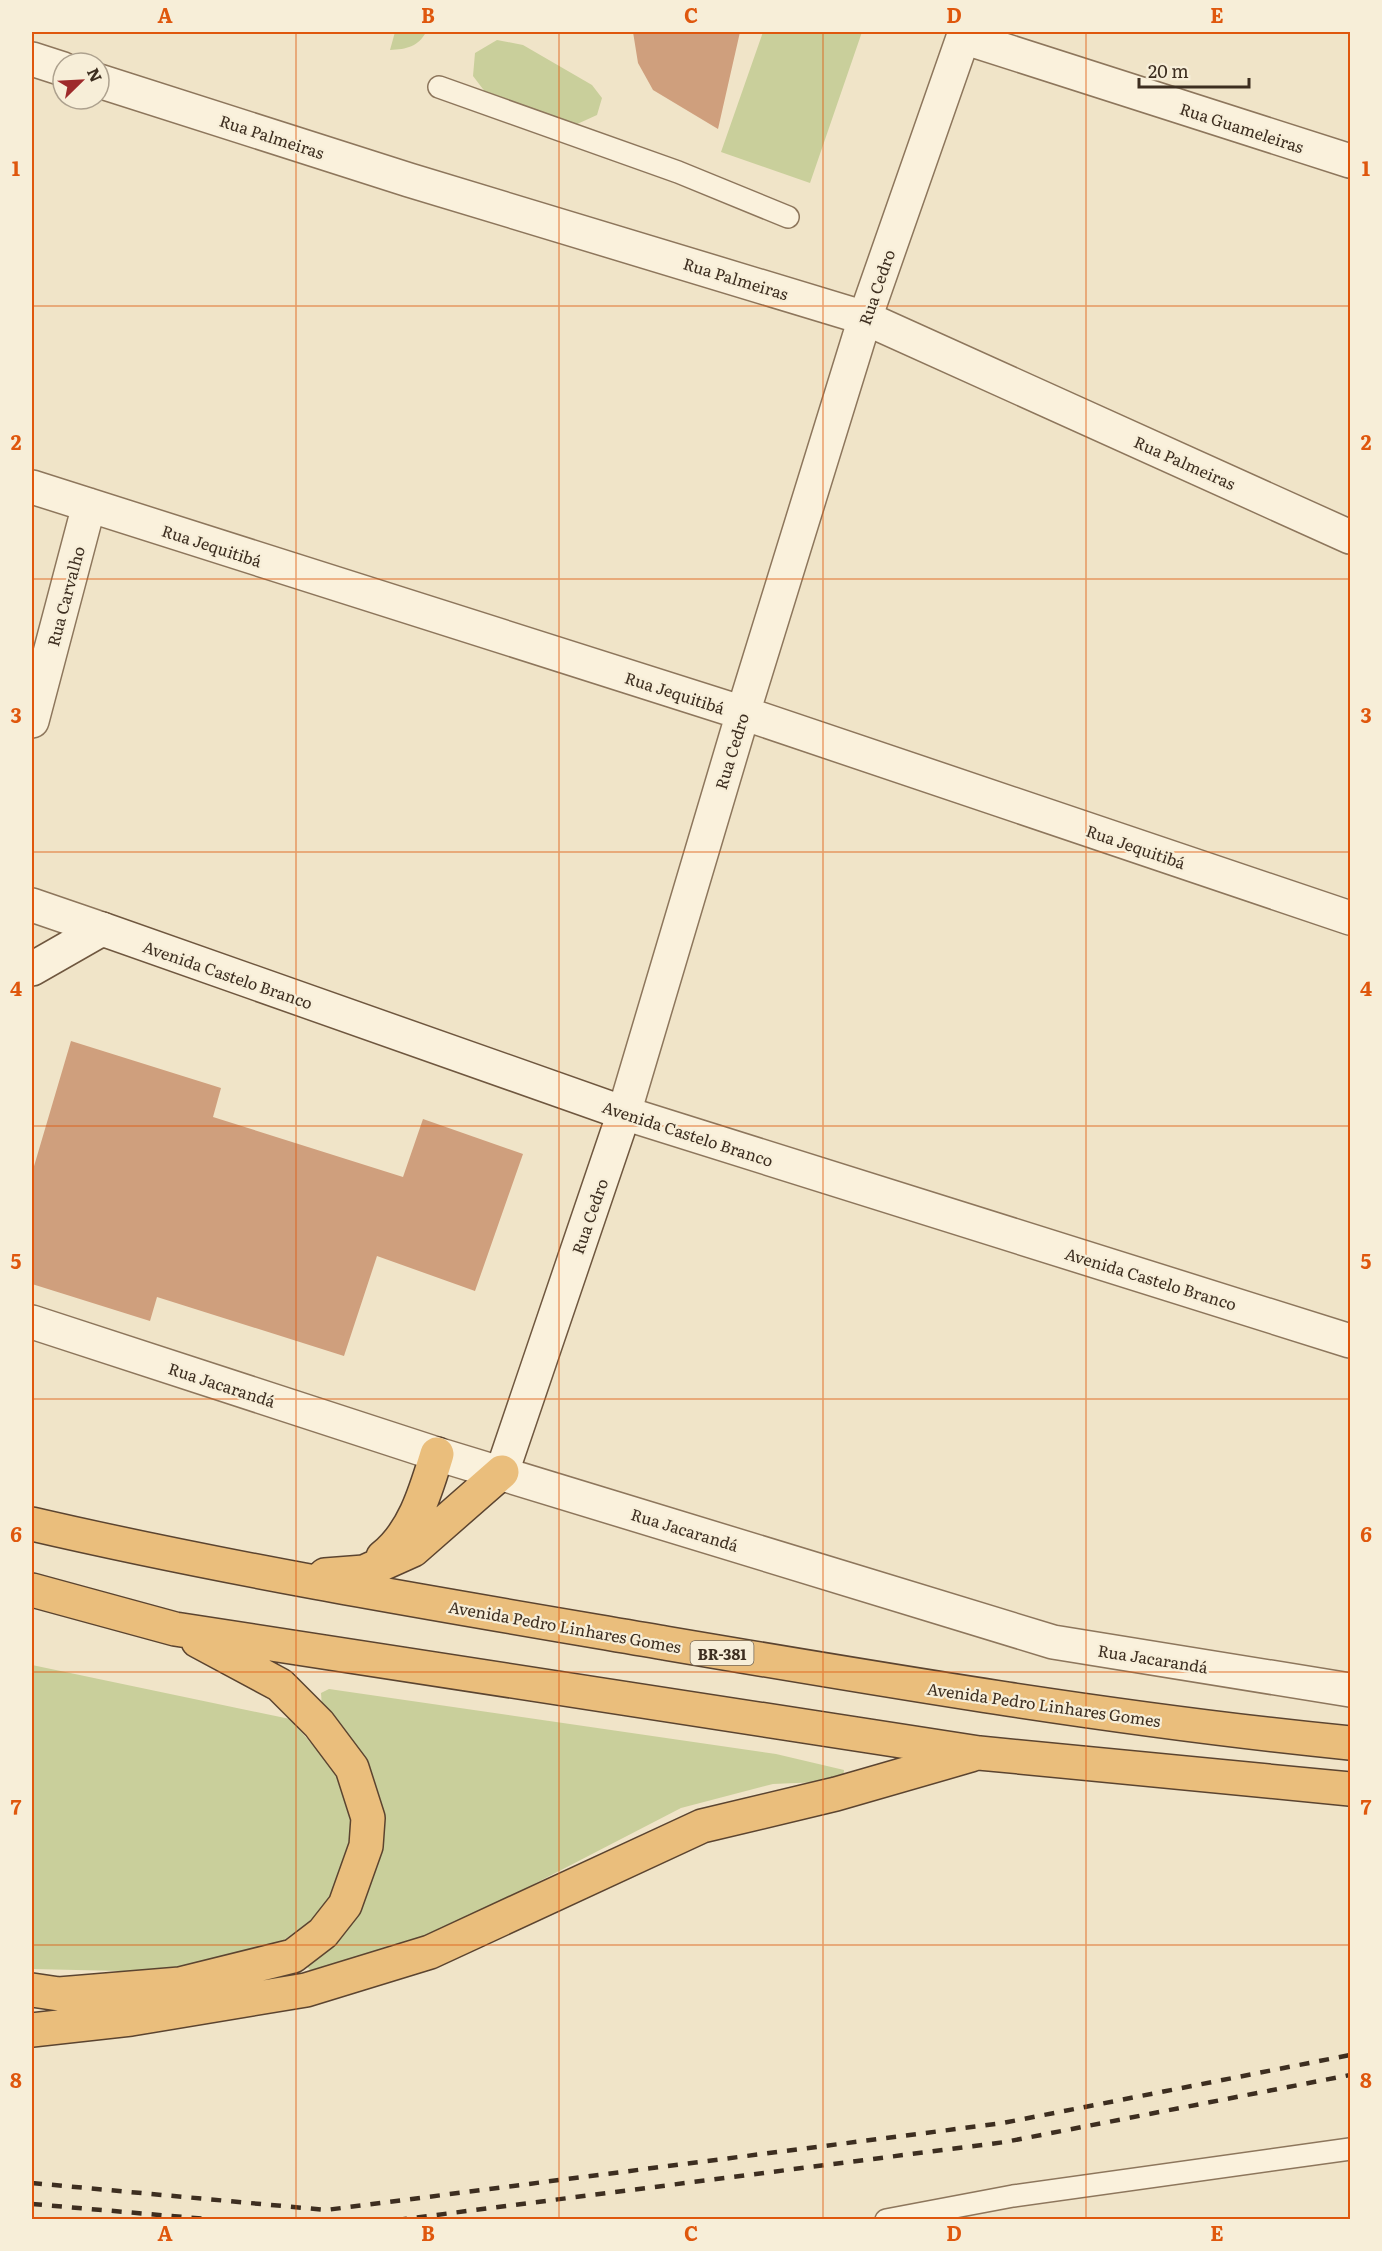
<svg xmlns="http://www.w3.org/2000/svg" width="1382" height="2251" viewBox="0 0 1382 2251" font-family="Literata,serif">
<rect width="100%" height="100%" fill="#f0e4c8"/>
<path fill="#c9cf9b" d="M395,32H426C418,47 407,49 390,50Z
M763,32H862L810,183L721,152Z
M497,40L523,45L592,85L602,98L597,115L575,125L489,97L473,76L475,53Z
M32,1665L290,1719L336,1772L356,1817L348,1865L327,1909L281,1942L164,1972L32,1969Z
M329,1689L776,1754L844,1770L843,1781L773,1784L681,1808L459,1923L337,1967L312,1973L306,1965L355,1920L371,1877L322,1707L321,1693Z"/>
<path fill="#cf9f7d" d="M633,32H740L718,129L653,90L638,63Z
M71,1041L221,1088L213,1117L403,1177L423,1119L523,1154L475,1291L377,1256L344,1356L157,1297L150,1321L32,1284V1173Z"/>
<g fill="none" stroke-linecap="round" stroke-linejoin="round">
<defs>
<path id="service" d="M439,87L678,172L788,217
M886,2220L1013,2196L1350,2149"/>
<path id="minor" d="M963,37L1350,161
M32,59L63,69
M99,81L409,180L865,318L1350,537
M32,487L743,713L1350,918
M32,721L89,505
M624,1113L743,713L865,318L965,32
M32,1322L437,1454L1053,1642L1350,1690"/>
<path id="tertiary" d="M32,905L102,929
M624,1113L1350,1341"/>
<path id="secondary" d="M32,969L102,929L624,1113L502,1472"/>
<path id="trunk" d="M32,1524C239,1572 449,1606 659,1642C889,1681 1118,1720 1350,1743
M383,1557C414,1533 426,1490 437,1454
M325,1575L364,1572L413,1550L502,1472
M32,1590L175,1629L979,1753L1350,1789
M32,1990L59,1994L180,1984L293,1956L323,1933L345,1905L366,1846L368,1818L352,1768L319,1724L280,1685L198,1641
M32,2030L131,2019L306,1990L430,1952L702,1826L836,1794L971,1755"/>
</defs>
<use href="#service" stroke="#8d765c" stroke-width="24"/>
<use href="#minor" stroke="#8d765c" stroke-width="36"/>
<use href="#tertiary" stroke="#8d765c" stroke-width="36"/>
<use href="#secondary" stroke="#6f573f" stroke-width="36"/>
<use href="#trunk" stroke="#5b4430" stroke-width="36"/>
<use href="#service" stroke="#faf1dc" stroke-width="21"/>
<use href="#minor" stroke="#faf1dc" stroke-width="33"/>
<use href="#tertiary" stroke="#faf1dc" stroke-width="33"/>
<use href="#secondary" stroke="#faf1dc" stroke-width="33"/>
<use href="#trunk" stroke="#eabe7c" stroke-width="33"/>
<path stroke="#3d2e20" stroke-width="4.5" stroke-dasharray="10 10" stroke-linecap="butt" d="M32,2183L326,2210L1003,2123L1350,2055
M32,2204L218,2220
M397,2220L1005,2142L1350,2075"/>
</g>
<path fill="none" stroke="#df570d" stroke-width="1.5" stroke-opacity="0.55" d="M296,32V2220M559,32V2220M823,32V2220M1086,32V2220M32,306H1350M32,579H1350M32,852H1350M32,1126H1350M32,1399H1350M32,1672H1350M32,1945H1350"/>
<g text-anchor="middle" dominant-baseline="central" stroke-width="4.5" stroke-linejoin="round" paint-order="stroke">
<rect fill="#f7eed8" stroke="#756857" stroke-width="1.5" x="690.5" y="1641" width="63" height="24" rx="4.5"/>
<g font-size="15" font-weight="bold" fill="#3d2e20">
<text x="722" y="1653">BR-381</text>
</g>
<g font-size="16" fill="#3d2e20" stroke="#f7eed8">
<text transform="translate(1242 127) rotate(18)">Rua Guameleiras</text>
<text transform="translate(272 136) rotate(18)">Rua Palmeiras</text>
<text transform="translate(736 278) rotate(17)">Rua Palmeiras</text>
<text transform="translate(876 287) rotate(-71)">Rua Cedro</text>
<text transform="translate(1185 462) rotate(24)">Rua Palmeiras</text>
<text transform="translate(212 545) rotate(18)">Rua Jequitibá</text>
<text transform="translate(65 596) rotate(-75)">Rua Carvalho</text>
<text transform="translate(675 692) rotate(18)">Rua Jequitibá</text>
<text transform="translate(731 751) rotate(-73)">Rua Cedro</text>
<text transform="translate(1136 846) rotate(19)">Rua Jequitibá</text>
<text transform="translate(228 974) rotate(19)">Avenida Castelo Branco</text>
<text transform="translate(688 1133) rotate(18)">Avenida Castelo Branco</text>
<text transform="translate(589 1216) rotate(-71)">Rua Cedro</text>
<text transform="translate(1151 1278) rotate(17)">Avenida Castelo Branco</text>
<text transform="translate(222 1384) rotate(18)">Rua Jacarandá</text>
<text transform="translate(685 1529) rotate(17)">Rua Jacarandá</text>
<text transform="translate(565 1626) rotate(10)">Avenida Pedro Linhares Gomes</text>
<text transform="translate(1153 1658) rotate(9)">Rua Jacarandá</text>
<text transform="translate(1044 1704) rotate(8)">Avenida Pedro Linhares Gomes</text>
</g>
</g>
<rect width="1382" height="2251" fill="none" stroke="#f7eed8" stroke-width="66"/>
<g transform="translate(81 81) rotate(66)"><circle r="28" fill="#f7eed8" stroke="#ada18e" stroke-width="1.5"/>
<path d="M0-4.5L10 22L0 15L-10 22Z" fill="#9e2a2b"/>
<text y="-9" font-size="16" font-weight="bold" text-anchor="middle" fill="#3d2e20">N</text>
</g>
<path d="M1139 78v9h110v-9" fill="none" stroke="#3d2e20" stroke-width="3"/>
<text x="1148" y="78" font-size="18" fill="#3d2e20" stroke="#f7eed8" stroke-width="4.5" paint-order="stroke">20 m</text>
<rect x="33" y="33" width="1316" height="2185" fill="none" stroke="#df570d" stroke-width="2"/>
<g font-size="20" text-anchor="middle" font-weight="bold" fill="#df570d">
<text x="165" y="23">A</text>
<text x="428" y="23">B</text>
<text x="691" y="23">C</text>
<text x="954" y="23">D</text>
<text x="1217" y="23">E</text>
<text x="16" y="176">1</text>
<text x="1366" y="176">1</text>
<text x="16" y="450">2</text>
<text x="1366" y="450">2</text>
<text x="16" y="723">3</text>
<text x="1366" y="723">3</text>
<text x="16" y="996">4</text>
<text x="1366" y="996">4</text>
<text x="16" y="1269">5</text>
<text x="1366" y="1269">5</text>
<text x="16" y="1542">6</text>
<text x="1366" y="1542">6</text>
<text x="16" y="1815">7</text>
<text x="1366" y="1815">7</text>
<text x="16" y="2088">8</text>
<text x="1366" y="2088">8</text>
<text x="165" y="2241">A</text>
<text x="428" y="2241">B</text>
<text x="691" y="2241">C</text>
<text x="954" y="2241">D</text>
<text x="1217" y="2241">E</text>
</g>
</svg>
